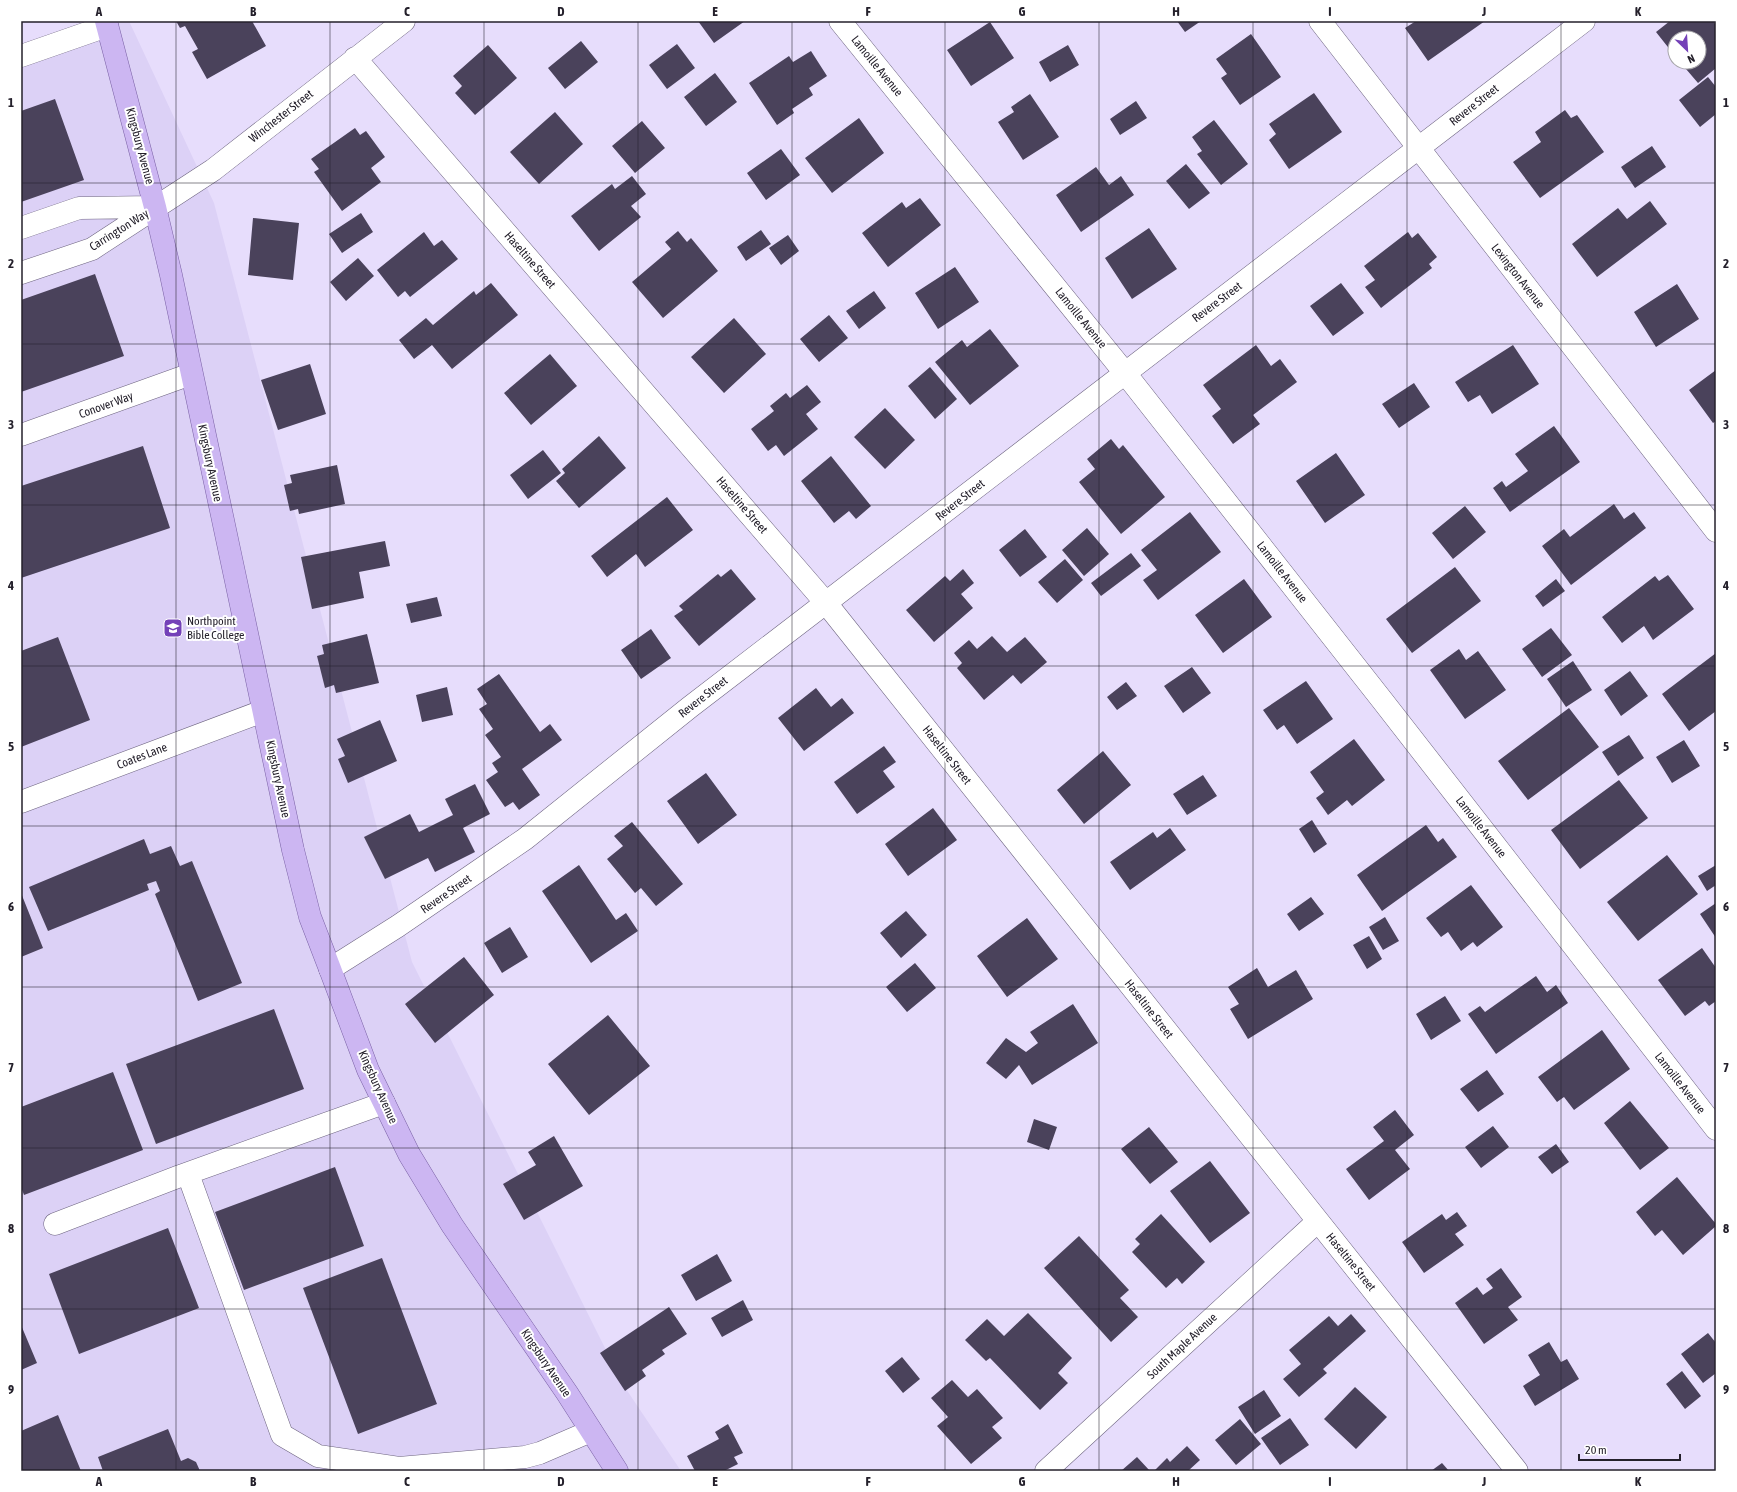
<svg xmlns="http://www.w3.org/2000/svg" width="1737" height="1492" viewBox="0 0 1737 1492" font-family="'Asap Condensed',sans-serif">
<rect width="100%" height="100%" fill="#e7ddfc"/>
<path fill="#dcd1f6" d="M124,21H129L214,203L412,962L624,1386L681,1471H21V48Z"/>
<path fill="#4a425b" d="M176,21H252L266,46L207,79L192,52L198,49L185,26L180,28Z
M698,21H745L714,43Z
M1177,21H1201L1185,32Z
M1416,21H1485L1428,61L1405,28Z
M1670,21H1713L1716,25V68L1698,83L1680,62H1699V38H1675V56L1656,32Z
M990,22L1014,58L971,86L947,50Z
M1251,34L1281,77L1240,105L1221,78L1227,74L1216,59Z
M581,41L598,62L565,89L548,68Z
M677,44L695,68L667,89L649,65Z
M488,45L517,78L475,115L455,93L462,86L453,76Z
M1068,45L1079,65L1050,82L1039,62Z
M811,51L827,76L809,88L813,95L792,109L794,113L777,125L749,83L789,56L793,62Z
M715,73L737,102L706,126L684,97Z
M1708,77L1716,87V114L1700,127L1679,100Z
M1314,93L1342,132L1289,169L1269,140L1276,134L1269,124Z
M1030,94L1059,137L1023,160L998,122L1014,112L1011,107Z
M55,99L84,180L21,202V111Z
M1136,101L1147,118L1120,135L1110,119Z
M1565,110L1571,118L1577,115L1604,152L1540,198L1513,162L1541,142L1535,132Z
M555,112L583,144L539,184L510,152Z
M859,118L884,153L832,193L805,158Z
M1214,120L1248,164L1221,185L1197,154L1202,151L1192,137Z
M642,121L665,148L635,173L612,146Z
M355,128L360,135L366,131L385,157L371,168L381,182L342,211L314,172L319,169L311,159Z
M1652,146L1666,167L1635,188L1621,167Z
M781,149L800,175L766,200L747,173Z
M1186,164L1210,193L1189,209L1166,181Z
M1096,167L1109,185L1121,176L1134,195L1081,232L1056,195Z
M632,176L646,194L631,206L641,217L599,251L571,216L612,184L615,189Z
M920,198L941,225L888,267L862,233L902,202L906,208Z
M1650,201L1667,224L1597,277L1572,244L1618,208L1627,219Z
M361,213L373,232L342,253L329,234Z
M253,218L299,223L293,280L248,275Z
M1149,228L1177,269L1132,299L1105,258Z
M761,230L771,244L746,261L737,247Z
M678,231L687,242L691,238L718,271L663,318L632,282L671,249L665,242Z
M424,232L434,246L442,240L458,259L410,297L405,291L398,297L377,270Z
M1408,232L1412,238L1418,233L1437,257L1429,264L1432,268L1381,308L1365,287L1375,280L1364,266Z
M788,235L799,251L781,265L769,248Z
M358,258L374,276L346,301L330,282Z
M955,267L979,302L938,329L915,293Z
M95,274L124,356L21,392V300Z
M491,283L518,315L452,369L432,345L414,359L399,340L426,318L433,325L474,291L476,295Z
M1341,283L1364,313L1333,336L1310,306Z
M1677,284L1699,319L1656,347L1634,312Z
M874,291L886,308L859,329L846,311Z
M829,315L848,338L819,362L800,339Z
M734,318L766,354L724,393L691,357Z
M990,329L1019,366L970,405L935,362L962,340L967,347Z
M1256,345L1271,366L1280,359L1297,382L1253,415L1260,424L1233,444L1212,416L1221,409L1203,385Z
M1513,345L1539,384L1492,414L1480,395L1468,402L1455,382Z
M550,354L577,386L531,425L504,393Z
M310,364L326,414L278,430L261,380Z
M930,367L957,399L935,419L908,386Z
M1716,370V421L1713,423L1689,390Z
M1414,383L1430,407L1399,428L1382,404Z
M807,385L821,402L806,414L818,429L784,456L776,445L768,451L751,429L774,411L770,406L786,393L790,398Z
M885,408L915,440L885,469L854,437Z
M1554,426L1580,462L1510,512L1493,488L1502,481L1506,487L1528,471L1515,454Z
M599,436L626,468L579,508L556,481L565,473L562,469Z
M1111,439L1119,449L1123,445L1165,497L1121,534L1079,482L1095,469L1087,459Z
M143,446L170,528L21,578V486Z
M543,450L561,473L528,499L510,475Z
M1336,453L1365,495L1325,523L1296,481Z
M831,456L871,506L856,519L849,511L834,523L801,481Z
M337,465L345,504L299,514L298,509L290,511L284,485L292,483L290,475Z
M667,497L693,530L645,567L636,554L607,577L591,556Z
M1614,504L1624,519L1634,512L1646,528L1571,585L1542,546L1564,529L1570,537Z
M1465,506L1486,532L1453,559L1432,533Z
M1190,512L1221,552L1158,600L1143,580L1157,570L1141,550Z
M1087,528L1109,554L1084,576L1062,550Z
M1025,529L1047,557L1020,577L999,550Z
M385,541L390,566L359,572L364,598L312,609L301,557Z
M1131,553L1141,566L1101,596L1091,583Z
M1065,559L1083,580L1057,603L1038,582Z
M1455,567L1481,601L1412,653L1386,619Z
M731,569L756,599L699,646L674,616L683,610L679,606L718,574L721,577Z
M963,569L974,583L961,594L973,608L934,642L906,610L945,576L950,581Z
M1668,575L1694,609L1653,640L1644,626L1622,643L1602,617L1655,576L1659,581Z
M1244,579L1272,617L1223,653L1195,615Z
M1556,579L1565,591L1543,607L1535,596Z
M437,597L442,616L411,623L406,604Z
M1551,628L1572,655L1542,677L1522,649Z
M651,629L671,658L641,679L621,650Z
M367,634L379,683L336,693L334,685L325,688L317,656L324,654L322,645Z
M992,636L1007,652L1025,637L1047,662L1021,684L1013,675L984,700L957,668L962,663L954,653L969,640L977,649Z
M58,637L90,720L21,747V651Z
M1459,649L1466,660L1478,651L1506,690L1465,719L1430,670Z
M1716,653V711L1689,731L1662,694Z
M1573,661L1592,690L1566,707L1547,679Z
M1192,667L1211,693L1183,713L1164,686Z
M1630,671L1648,696L1621,716L1604,690Z
M499,674L540,732L550,724L562,740L522,769L540,795L519,810L513,802L505,807L486,780L498,772L492,763L501,757L485,735L493,729L479,709L487,704L477,689Z
M1306,681L1333,719L1297,744L1284,725L1277,730L1263,710Z
M1126,682L1137,696L1117,710L1107,697Z
M447,687L453,715L422,722L416,695Z
M816,688L831,707L842,698L854,713L804,751L778,718Z
M1569,708L1599,747L1528,800L1498,761Z
M380,720L397,761L348,783L338,759L345,756L337,739Z
M1629,735L1644,758L1618,776L1602,752Z
M1354,739L1385,780L1352,806L1347,800L1328,815L1316,798L1324,792L1310,772Z
M1684,740L1700,766L1672,783L1656,757Z
M884,746L896,762L883,771L895,787L857,814L834,782Z
M1103,751L1131,785L1084,824L1057,790Z
M706,773L737,815L698,844L667,801Z
M1203,775L1217,796L1187,815L1173,794Z
M1619,780L1648,818L1580,869L1551,830Z
M475,784L490,814L463,828L475,852L435,872L428,858L385,879L364,837L410,814L419,832L453,815L445,799Z
M933,808L957,840L908,876L885,844Z
M1312,820L1327,844L1314,853L1299,829Z
M632,822L683,884L656,906L641,888L635,893L607,859L623,846L614,836Z
M1426,825L1438,842L1443,838L1457,857L1382,911L1357,875Z
M1170,828L1186,850L1130,890L1110,862L1153,832L1157,838Z
M144,839L150,854L171,846L180,866L192,861L242,983L198,1001L155,894L160,891L156,881L147,884L149,890L48,931L29,887Z
M1667,855L1698,894L1638,941L1607,902Z
M579,865L616,920L626,913L638,931L591,963L542,891Z
M1716,865V885L1707,891L1698,876Z
M1471,885L1503,927L1477,947L1473,942L1461,951L1448,932L1441,937L1426,918Z
M21,893L43,948L21,957Z
M1311,897L1324,914L1299,931L1287,914Z
M1716,903V938L1700,914Z
M906,911L927,935L901,958L880,933Z
M1385,917L1399,941L1383,950L1369,927Z
M1027,918L1058,959L1007,997L977,956Z
M510,927L528,957L502,973L484,943Z
M1369,936L1382,959L1367,969L1353,945Z
M1702,948L1716,968V1001L1709,1006L1705,1001L1685,1016L1658,980Z
M464,957L494,995L435,1043L405,1004Z
M915,963L936,988L907,1012L886,987Z
M1257,968L1268,987L1296,970L1313,999L1248,1039L1230,1009L1239,1004L1228,987Z
M1536,976L1547,992L1556,985L1568,1003L1496,1054L1468,1014L1480,1006L1485,1012Z
M1445,996L1461,1021L1431,1040L1416,1014Z
M1073,1004L1098,1043L1032,1085L1019,1065L1006,1079L986,1063L1006,1038L1026,1052L1038,1043L1030,1032Z
M274,1009L304,1089L156,1144L126,1064Z
M608,1015L650,1066L589,1115L548,1064Z
M1602,1030L1630,1069L1574,1110L1564,1097L1557,1102L1538,1077Z
M1487,1070L1504,1094L1478,1112L1460,1089Z
M113,1072L143,1150L24,1195L21,1187V1107Z
M1630,1101L1669,1148L1640,1170L1604,1123Z
M1395,1110L1414,1135L1395,1150L1410,1169L1369,1200L1346,1169L1384,1141L1373,1127Z
M1034,1119L1057,1127L1049,1150L1027,1142Z
M1493,1126L1509,1147L1481,1168L1465,1147Z
M1149,1127L1178,1162L1150,1184L1121,1149Z
M554,1136L583,1186L524,1220L503,1184L536,1165L528,1152Z
M1556,1144L1569,1162L1552,1174L1538,1157Z
M1210,1161L1250,1213L1210,1243L1170,1191Z
M335,1167L364,1246L244,1290L215,1212Z
M1677,1177L1716,1224V1226L1683,1255L1662,1230L1655,1236L1636,1212Z
M1457,1212L1467,1226L1455,1234L1464,1245L1424,1273L1402,1242L1442,1214L1446,1220Z
M1161,1214L1205,1262L1182,1284L1177,1278L1166,1288L1132,1252L1140,1244L1135,1239Z
M168,1228L199,1308L79,1354L49,1274Z
M1079,1236L1129,1290L1120,1298L1138,1317L1111,1342L1044,1268Z
M717,1254L732,1281L696,1301L681,1275Z
M382,1258L437,1404L358,1434L303,1288Z
M1501,1268L1522,1297L1508,1307L1518,1320L1484,1344L1455,1303L1477,1287L1483,1295L1493,1288L1486,1279Z
M743,1300L753,1320L722,1337L711,1318Z
M669,1307L687,1334L662,1350L665,1354L642,1370L646,1376L625,1391L600,1353Z
M1028,1313L1072,1358L1058,1373L1068,1383L1040,1410L990,1358L986,1361L965,1340L987,1319L1004,1336Z
M1351,1314L1366,1331L1323,1369L1327,1373L1299,1397L1283,1379L1301,1364L1289,1350L1329,1316L1338,1326Z
M21,1325L37,1363L21,1370Z
M1708,1333L1716,1343V1373L1703,1383L1681,1354Z
M1549,1342L1561,1362L1567,1359L1579,1379L1535,1406L1523,1386L1540,1375L1528,1355Z
M902,1357L920,1379L903,1393L885,1371Z
M1682,1371L1701,1396L1685,1409L1666,1384Z
M952,1380L968,1397L977,1389L1003,1418L992,1427L1002,1438L971,1464L937,1426L948,1417L931,1398Z
M1355,1387L1387,1417L1356,1449L1324,1419Z
M1264,1390L1281,1416L1255,1434L1238,1407Z
M58,1415L81,1471H21V1431Z
M1290,1418L1309,1445L1280,1465L1261,1438Z
M1240,1419L1261,1444L1236,1465L1215,1440Z
M728,1424L743,1453L734,1457L738,1464L724,1471H695L687,1456L719,1439L715,1432Z
M168,1429L181,1461L188,1458L196,1462L200,1471H103L98,1457Z
M1187,1446L1200,1460L1188,1471H1154L1167,1458L1170,1462Z
M1137,1457L1150,1471H1121Z
M1442,1463L1449,1471H1431Z"/>
<g fill="none" stroke-linecap="round" stroke-linejoin="round">
<defs>
<path id="minor" d="M840,21L1125,373L1382,700L1716,1129
M1320,21L1716,531
M21,56L107,26
M355,58L826,603L1517,1471
M21,228L79,208L155,207
M21,273L92,249L213,170L404,21
M21,435L191,374
M21,802L263,711
M330,969L398,926L525,839L690,707L1584,21
M188,1174L282,1435L318,1456L399,1468L525,1457L540,1453L591,1431
M55,1224L180,1176L384,1103
M1046,1471L1318,1221"/>
<path id="major" d="M106,21L155,207L171,275L293,850L310,917L330,969L368,1070L409,1154L452,1225L567,1393L617,1471"/>
</defs>
<use href="#minor" stroke="#6e6580" stroke-width="23"/>
<use href="#major" stroke="#7b62a6" stroke-width="23"/>
<use href="#minor" stroke="#fff" stroke-width="22"/>
<use href="#major" stroke="#ccb6f2" stroke-width="22"/>
</g>
<path fill="none" stroke="#24202b" stroke-width="1" stroke-opacity="0.55" d="M176,21V1471M330,21V1471M484,21V1471M638,21V1471M792,21V1471M945,21V1471M1099,21V1471M1253,21V1471M1407,21V1471M1561,21V1471M21,183H1716M21,344H1716M21,505H1716M21,666H1716M21,826H1716M21,987H1716M21,1148H1716M21,1309H1716"/>
<defs>
<symbol id="university-square" viewBox="-11 -11 22 22"><rect x="-9" y="-9" width="18" height="18" rx="4" fill="#7441b8" stroke="#fff"/><path d="M0-5L7-2L0 1L-7-2ZM-4 1L0 2.5L4 1V4Q0 6-4 4Z" fill="#fff"/></symbol>
</defs>
<g fill-rule="evenodd">
<use href="#university-square" x="162" y="617" width="22" height="22"/>
</g>
<g text-anchor="middle" dominant-baseline="central" stroke-width="4" stroke-linejoin="round" paint-order="stroke">
<g font-size="12" fill="#24202b" stroke="#fff">
<text transform="translate(877 66) rotate(51)">Lamoille Avenue</text>
<text transform="translate(1474 105) rotate(-38)">Revere Street</text>
<text transform="translate(281 116) rotate(-38)">Winchester Street</text>
<text transform="translate(140 146) rotate(75)">Kingsbury Avenue</text>
<text transform="translate(119 230) rotate(-32)">Carrington Way</text>
<text transform="translate(530 260) rotate(49)">Haseltine Street</text>
<text transform="translate(1518 276) rotate(52)">Lexington Avenue</text>
<text transform="translate(1217 302) rotate(-37)">Revere Street</text>
<text transform="translate(1081 318) rotate(51)">Lamoille Avenue</text>
<text transform="translate(106 405) rotate(-20)">Conover Way</text>
<text transform="translate(210 463) rotate(78)">Kingsbury Avenue</text>
<text transform="translate(960 500) rotate(-38)">Revere Street</text>
<text transform="translate(742 505) rotate(49)">Haseltine Street</text>
<text transform="translate(1282 572) rotate(52)">Lamoille Avenue</text>
<text transform="translate(703 697) rotate(-38)">Revere Street</text>
<text transform="translate(947 755) rotate(52)">Haseltine Street</text>
<text transform="translate(142 756) rotate(-21)">Coates Lane</text>
<text transform="translate(278 779) rotate(78)">Kingsbury Avenue</text>
<text transform="translate(1481 827) rotate(52)">Lamoille Avenue</text>
<text transform="translate(446 894) rotate(-35)">Revere Street</text>
<text transform="translate(1149 1009) rotate(52)">Haseltine Street</text>
<text transform="translate(1680 1083) rotate(52)">Lamoille Avenue</text>
<text transform="translate(378 1087) rotate(66)">Kingsbury Avenue</text>
<text transform="translate(1351 1262) rotate(51)">Haseltine Street</text>
<text transform="translate(1182 1346) rotate(-43)">South Maple Avenue</text>
<text transform="translate(546 1363) rotate(56)">Kingsbury Avenue</text>
</g>
<g font-size="12" fill="#24202b" stroke="#fff" text-anchor="start">
<text x="187" y="621">Northpoint<tspan x="187" dy="14">Bible College</tspan></text>
</g>
</g>
<rect width="1737" height="1492" fill="none" stroke="#ffffff" stroke-width="44"/>
<g transform="translate(1687 50) rotate(155)"><circle r="19" fill="#ffffff" stroke="#a7a6aa"/>
<path d="M0-3L7 15L0 10L-7 15Z" fill="#7441b8"/>
<text y="-6" font-size="11" font-weight="bold" text-anchor="middle" fill="#24202b">N</text>
</g>
<path d="M1579 1454v6h101v-6" fill="none" stroke="#24202b" stroke-width="2"/>
<text x="1585" y="1454" font-size="12" fill="#24202b" stroke="#ffffff" stroke-width="3" paint-order="stroke">20 m</text>
<rect x="22" y="22" width="1693" height="1448" fill="none" stroke="#24202b" stroke-width="1.5"/>
<g font-size="13" text-anchor="middle" font-weight="bold" fill="#24202b">
<text x="99" y="16">A</text>
<text x="253" y="16">B</text>
<text x="407" y="16">C</text>
<text x="561" y="16">D</text>
<text x="715" y="16">E</text>
<text x="868" y="16">F</text>
<text x="1022" y="16">G</text>
<text x="1176" y="16">H</text>
<text x="1330" y="16">I</text>
<text x="1484" y="16">J</text>
<text x="1638" y="16">K</text>
<text x="11" y="107">1</text>
<text x="1726" y="107">1</text>
<text x="11" y="268">2</text>
<text x="1726" y="268">2</text>
<text x="11" y="429">3</text>
<text x="1726" y="429">3</text>
<text x="11" y="590">4</text>
<text x="1726" y="590">4</text>
<text x="11" y="751">5</text>
<text x="1726" y="751">5</text>
<text x="11" y="911">6</text>
<text x="1726" y="911">6</text>
<text x="11" y="1072">7</text>
<text x="1726" y="1072">7</text>
<text x="11" y="1233">8</text>
<text x="1726" y="1233">8</text>
<text x="11" y="1394">9</text>
<text x="1726" y="1394">9</text>
<text x="99" y="1486">A</text>
<text x="253" y="1486">B</text>
<text x="407" y="1486">C</text>
<text x="561" y="1486">D</text>
<text x="715" y="1486">E</text>
<text x="868" y="1486">F</text>
<text x="1022" y="1486">G</text>
<text x="1176" y="1486">H</text>
<text x="1330" y="1486">I</text>
<text x="1484" y="1486">J</text>
<text x="1638" y="1486">K</text>
</g>
</svg>
